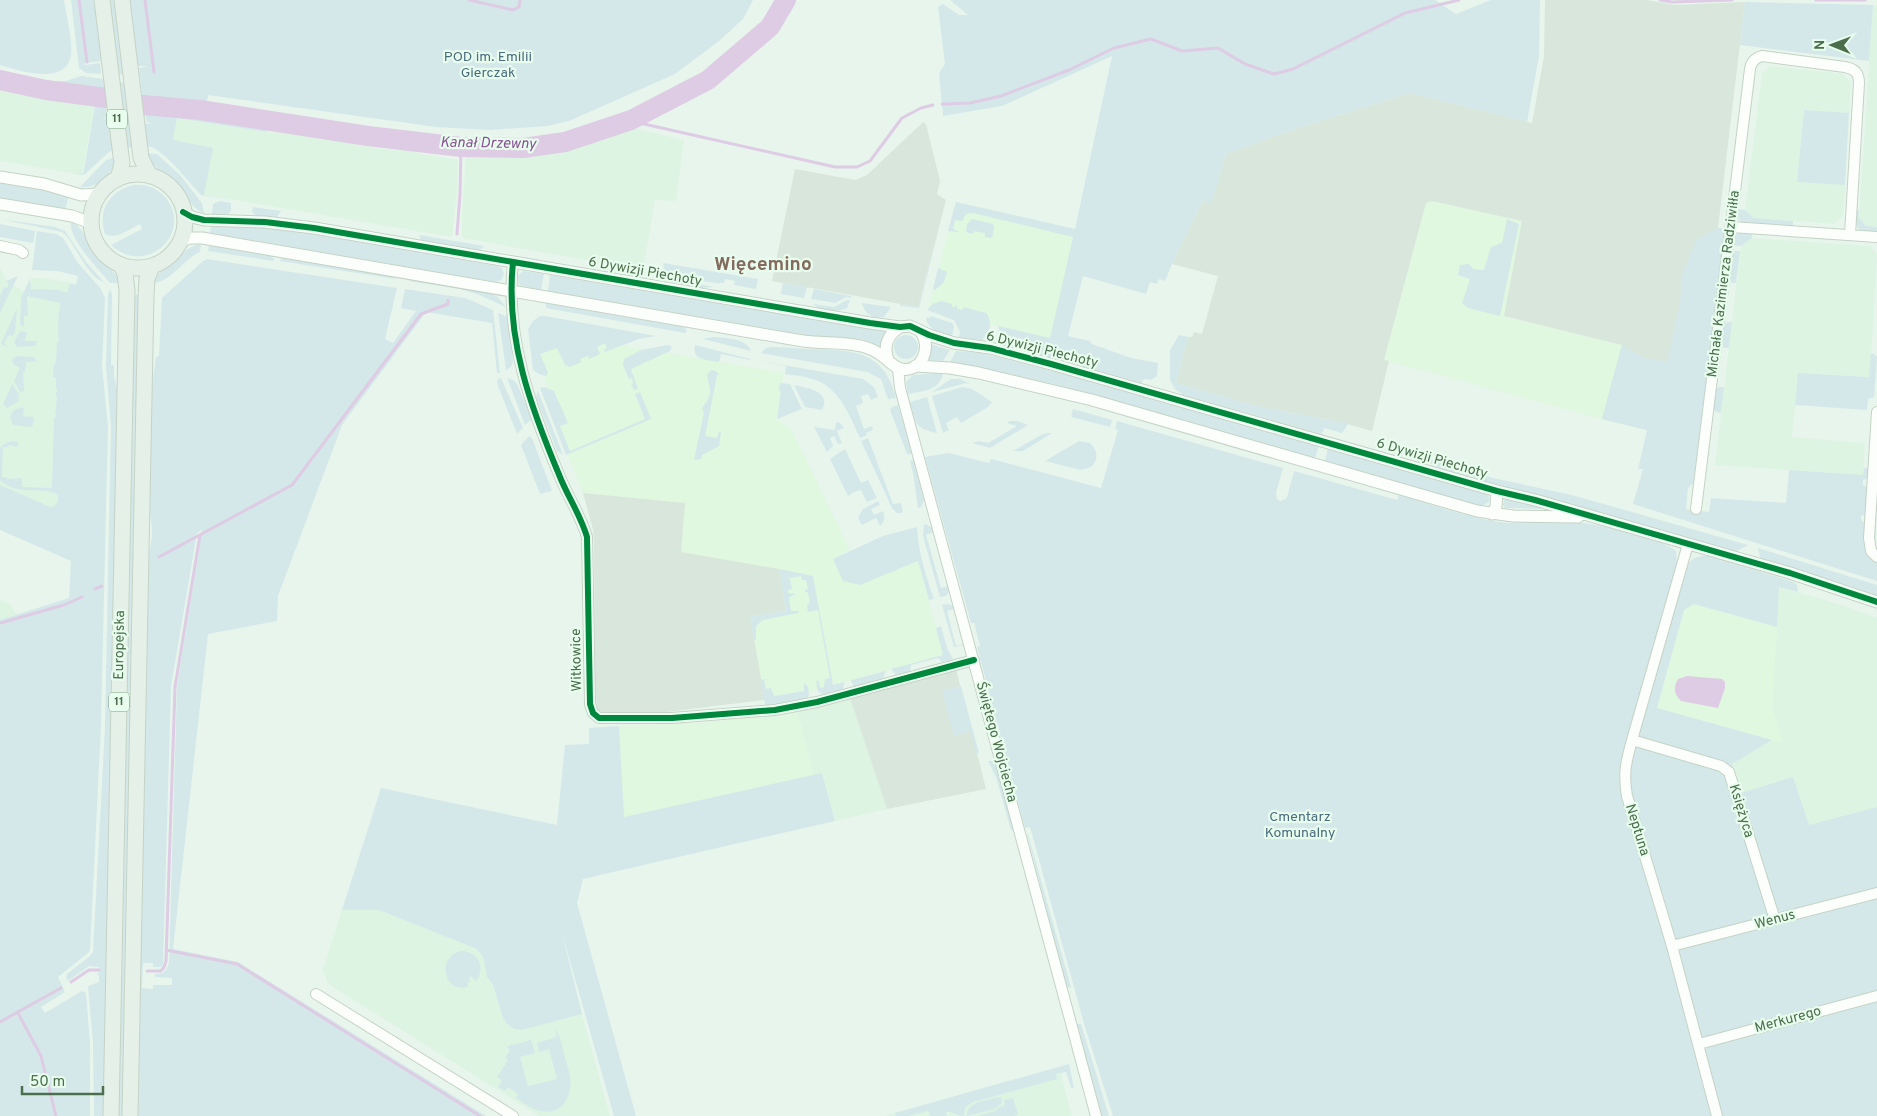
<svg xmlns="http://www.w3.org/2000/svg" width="1877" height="1116" viewBox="0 0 1877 1116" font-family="Overpass,sans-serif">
<rect width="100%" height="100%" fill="#e8f5ec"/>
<path fill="#def4e3" d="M1873,5H1877V227L1866,226L1859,218Z
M1770,66L1844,74L1851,83L1849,113L1804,110L1797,181L1845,185L1843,216L1834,224L1753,218L1745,210L1762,73Z
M0,87L95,104L82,175L0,161Z
M177,118L267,132L293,133L326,140V136L358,140L357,145L393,150L409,149L417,153L458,160L457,190L452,237L204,195L173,140Z
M629,127L684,140L676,201L655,200L643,270L462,238V213L466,157L532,156L580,145Z
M1750,238L1870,246L1877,254L1870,377L1799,373L1792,437L1865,443L1863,475L1715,465L1741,245Z
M0,268L7,282L24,291L31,278H44L85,285L74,512L0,500Z
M1779,587L1839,604L1877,618V807L1809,826L1741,793L1732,764L1772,740L1783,743L1772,707Z
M0,599L10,604L17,615L0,620Z
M850,698L887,809L835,821L822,773L814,776L797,712Z
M342,910H379L477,949L483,957L487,977L493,985L502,1015L514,1029L522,1030L582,1014L610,1116H539L328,984L325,974L322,972Z
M1059,1068L1072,1116H884Z"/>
<path fill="#e0f7e0" d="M1432,201L1522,221L1504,317L1622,345L1602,419L1384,360L1426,203Z
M956,202L1075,229L1050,339L928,309Z
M530,330L784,373L776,419L791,429L850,550L833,559L860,585L918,561L943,655L801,694L765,700L750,616L779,570L681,552L685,503L583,493L570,461Z
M1694,604L1777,627L1772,707L1783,743L1657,708L1684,610Z
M797,712L814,776L623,817L619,726L701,723Z"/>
<path fill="#d9e6dc" d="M1545,0H1647L1675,5L1745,2L1718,228L1659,433L1602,419L1622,345L1504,316L1522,221L1432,201L1426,203L1384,360L1389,361L1372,431L1340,422L1252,405L1176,383L1188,337H1192L1194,332L1202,334L1218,276L1172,264L1203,201L1211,203L1226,154L1295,129L1410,93L1532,123L1544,56Z
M923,122L926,124L940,181L937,194L946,200L918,307L772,281L795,169L855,180L867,175Z
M583,493L685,503L681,552L779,569L786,611L750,616L765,700L658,713L605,714L599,711L597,706L595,684L594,542L593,529Z
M956,669L986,789L887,809L850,698Z"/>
<path fill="#d4e8e9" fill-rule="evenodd" d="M0,0H64C66,14 73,41 71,55C66,86 20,71 0,65Z
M71,0H96L103,61L85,63V65L100,63L101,74L86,73L79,68Z
M108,0H116L125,75L117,74Z
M127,0H753L743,19L719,41L675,74L569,121L548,126L490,130L436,127L208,95L206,109L143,100L139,68L149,66H136Z
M950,0H1435L1456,14L1491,0H1540L1539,56L1527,122L1410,93L1295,129L1226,154L1211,204L1203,201L1172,264L1165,281L1159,279L1157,284L1150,282L1146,294L1083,276L1068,336L1090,341L1092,344L1131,358L1158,363L1157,376L1151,380L1143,379L1142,383L1006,346L1002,344L998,326L1050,338L1073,237L973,213L966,214L962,221L955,220L953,229L959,232L948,231L956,202L1075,229L1112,56L1002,106L943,116L939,73L945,64L938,7L943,4L959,15H968Z
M1745,2L1873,5L1869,61L1740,45Z
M0,71L16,76L52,81H66L81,76L103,79L105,91L92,89L89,103L0,87Z
M118,82L126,83L134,147L126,148Z
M95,106L106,107L107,117L101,119L111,118L115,150L109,152L85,174L71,173L83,175Z
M144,110L199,114L268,125L267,132L177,118L173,140L213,148L204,195L230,200L201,195C189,183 162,146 146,146L143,124L153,123L147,122Z
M1804,110L1849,113L1845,185L1797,182Z
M147,153L157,154L180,175L202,203L204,213C189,207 187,195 177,184C164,170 156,174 147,153Z
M115,157C114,175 98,189 80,187L106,160Z
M0,181L43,188L69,196L65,209L0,198Z
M134,185C146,184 157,188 165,197C195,232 146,278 111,245L142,229L140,224C129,229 117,240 105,234C97,211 110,190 134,185Z
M946,200L919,308L900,306V304L918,307Z
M220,201L231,203V211L228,214H212L213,204Z
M253,207L281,211L277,217L256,216L252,212Z
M1739,209L1745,210L1753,218L1793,221V226L1742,223L1737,217V212Z
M1856,210H1859V218L1866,226L1877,227V233C1857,231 1855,231 1856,210Z
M0,219L55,227L65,231L86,262L104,282C86,277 76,243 62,232Z
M972,219L993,224L994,228L992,238L985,237V233L974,231L973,234L966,232L967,224Z
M1507,219L1519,224L1500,316L1468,308L1462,303L1470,279L1458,275L1460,265L1469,264L1473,269L1484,270L1491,247L1502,243Z
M71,222C85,228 86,241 94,253C102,264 115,269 120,283H110C99,270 68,238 71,222Z
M0,224L35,231L33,243L0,237Z
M211,226L264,228L313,233L498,266L502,268L504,274L501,280L496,282L210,233Z
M1718,228H1726L1696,481L1688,488L1686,509L1709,512L1711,498L1786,503L1789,470L1863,475L1864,468H1867L1869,470V478L1863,480V485L1868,488L1866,514L1861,516V520L1866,524L1865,550L1877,562V581L1633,504L1643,469H1638L1647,430L1602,419L1622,345L1645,358L1667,362L1680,303L1682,275L1696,240Z
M37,231L56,234L63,238L78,263L101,289L105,298L102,366L108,427L107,465L101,726L90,950L88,953L58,977L65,992L41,1007L45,1013L82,991L86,993L90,1043V1116H0V620L69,598L71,561L0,530V485L50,507L55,506L58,501V495C44,485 19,498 0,480V448C5,442 11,440 18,442V447L9,445L8,447H3L2,477H7V479L22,478V487L52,488L54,418L56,417V413H55L57,398L55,393L57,392V389L56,388V378L53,377L54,363H56L57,342H59L58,327L59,326L58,322L60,303L27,296L28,316H24V326H22L20,325L21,298L30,279L31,289L59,290L67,293L70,284L76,285L78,276L57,271L32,270Z
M1740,232H1752V238L1741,246H1736L1733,243L1735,235Z
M419,235L484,246L480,250L421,240Z
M201,244L200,252C183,259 172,282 153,283C157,273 163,270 172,263C182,255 187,246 201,244Z
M209,245L273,256L274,261L208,251Z
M1735,251H1740L1736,283H1731L1729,279L1732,253Z
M282,257L392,275L396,279L280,261Z
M207,259L397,288L385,339L393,343L416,311L401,308L405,289L465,298L493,310L500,373H497L492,323L426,312L342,425L278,596L277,621L208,634L173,949L238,962L486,1116H136L147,559C153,542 154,527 148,509L150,399L156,357L159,356L162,298L203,261ZM202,530L177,687L169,963L167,968L163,973L155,974V977L172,978V985H153V989L142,988L143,963H153V967H161L163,964L171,686L197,533Z
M663,263L758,279L756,289L734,285L735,281L725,279L724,283H716L665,275Z
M938,268L947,272L944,282L935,290L933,289Z
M523,271L544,274L541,290L522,286L519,284L518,276Z
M550,275L888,332L882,347L862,339L818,337L548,291Z
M18,276L0,313V296L4,287L7,288L9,284L6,281Z
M666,278L714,287L702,288L669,283Z
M415,280L490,293L498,297L506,307L477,294L460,289L408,281Z
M783,283L807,287L804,298L781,294Z
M110,289L112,294L111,365H114V376L119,397L104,1116H94L93,1043L88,986L99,982V976L97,974L100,972L99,967L89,966L68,981L66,977L67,974L90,956L93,952L105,726L111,427L106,366L108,294Z
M814,289L851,296V298L846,297L835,303L813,299H811Z
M132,295H140L124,1116H117Z
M847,300H850L847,308C838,313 820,311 813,304L834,307Z
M941,301L952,304V307H955L957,305V309L963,310V307L986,313C993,322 990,333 982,340L959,337L960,332L954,320L927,310L933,304Z
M546,303L684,327L687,331L685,333L546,308Z
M862,303L891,307L884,317C873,319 865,315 862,303Z
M17,308L15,331L13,336L9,335L4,343L8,347L1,344L0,346Z
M498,313L508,317L513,362L511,367L506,370Z
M540,316H545L656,336L639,339L605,352L604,350L607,348L605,343L597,347L600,354L589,359L588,356L580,359L581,362L570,367L565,365L557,348L540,354L548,373L546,376L539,374L533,370L528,329L533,321Z
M930,316L952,323L954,327L952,336C941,333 927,330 926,317L930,318Z
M1727,322H1732L1729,348H1724L1721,344L1723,325Z
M20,331L27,332L25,341H37L36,346L17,347L14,342Z
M1179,335L1188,337L1176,383L1252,405L1340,422L1348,424L1342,433L1324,428L1322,434L1183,395L1175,389L1170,380V350Z
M894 347a12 12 0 1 1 24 0a12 12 0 1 1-24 0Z
M713,337C725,338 747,338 751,351L703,339Z
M930,344L950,350L943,361L926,360Z
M668,345L672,347L670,351L631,369L638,389L634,390L631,384L633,383L632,378L629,379L623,365L624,359L641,350Z
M695,345L750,359V360L721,354L719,362C708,360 691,360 695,345Z
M772,347C786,347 800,349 815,349C856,351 884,351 896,398L888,399L881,379L867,372L761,353L766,348Z
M956,351L982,353L1087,380L1319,446L1315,458L1058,385L975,366L950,362Z
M1871,354H1874L1877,357L1874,397L1868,399L1867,410L1795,405L1798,373L1869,377Z
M17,356L34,357L37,361L26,362L25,372H23L24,391L20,392L14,381L20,368L13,364L12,359Z
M760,361L863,379L874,387L878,397L871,400L868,394L861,396L863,403L856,406L864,429L872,426L873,430L866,433L867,435L860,438C849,415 839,386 812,379C803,376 794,375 785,374L786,366Z
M713,370L717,372L719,375H717L705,436L717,438L719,432H721L719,446L702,455L701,459L694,460L704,413L702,408C714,393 710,392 707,375L710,371Z
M943,373C940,391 922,391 908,394L906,382L913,375Z
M501,378L523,428L517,434L498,386L497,380Z
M507,378L513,380L517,384L532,419L525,425Z
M951,379H960L971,384L966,383L932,392Z
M780,383L790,384L802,409L777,419L781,391H779Z
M12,384L19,394L18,402L7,408L3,404Z
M794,385C807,388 832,391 822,410L805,407Z
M544,387L554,391L568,423L560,426L570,451L645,419L635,394L640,392L651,419L566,455L540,388Z
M962,387L972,389L992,402L988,407L961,423L957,417L946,423L949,430L943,433L932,396Z
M1719,387H1724L1721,413L1716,412L1713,409L1715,390Z
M538,391L563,455L557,451L536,397Z
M927,397L937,433C915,429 915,422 910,402Z
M898,405L912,454H907L890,410L892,407Z
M24,408L23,416L34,417L33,425L31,427L13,425L10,417C13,409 16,408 24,408Z
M1073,409L1112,420L1110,427L1071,417Z
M1009,421H1017L1028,425L990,448L972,443L979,441L988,443L1017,426L1007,423Z
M1117,421L1283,468L1276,493L1277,499L1280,501L1286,499L1287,497L1294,471L1397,500L1399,495C1431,504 1466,517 1499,522C1519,525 1539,519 1560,520C1583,521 1660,536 1676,551L1677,564L1687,566C1692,558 1697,556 1707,556L1794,582L1797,585L1798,592L1779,587L1777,627L1694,604L1684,610L1657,708L1772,740L1732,764L1741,793L1793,777L1809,825L1877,807V1116H1113L1085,1027L1030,827L1025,828L977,647L980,646L974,623H971L925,457L949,453L989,463L991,459L1101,488L1118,430L1115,429Z
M836,422L840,423L844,428L837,431L842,443L838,444L834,436L830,438L833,446L827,452L814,427L835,430Z
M1048,433H1052L1023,451H1013L1041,435Z
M529,436L532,438L552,491L540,494L521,445Z
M868,438L893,504L901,503L903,511L901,513H897L892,508L861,441Z
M1079,441L1090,443C1098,451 1099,459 1091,467L1081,470L1045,461Z
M1328,448L1485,494L1489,496V502L1482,506L1325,461Z
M845,449L861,483L868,480L877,498L867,502L861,490L854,492L848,496L830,459Z
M1426,458L1493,478L1572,495L1748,545L1735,552L1440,468L1425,461Z
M914,460L924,500L921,507L918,508L913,473L910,461Z
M1506,498L1547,508V509L1505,508L1503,505L1504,500Z
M878,501L880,505L871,509L874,515L883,511C885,517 885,522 880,526L876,518L862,525L858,517L863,509Z
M924,524C929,525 932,527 934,532L926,535L941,588L948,586L949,591L946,596L940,597L923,536Z
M917,527C918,552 926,576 934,599L929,600L918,561L860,585L843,581L833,559L883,536Z
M1758,548L1877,585V596L1850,586L1763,560L1760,557Z
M779,569L813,576L833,685L844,682L843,690C831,693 814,701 817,680L819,682L820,688L824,687L825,679L830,678L818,610L808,612L807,605L810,602L808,593L804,591L808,589L806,580H802L801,576L785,579H790L792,589L788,590V593L796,594L789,597L791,611H799L798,613L763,620L756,626V639L754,641L750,616L786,611Z
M948,604L954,606V609L947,611L956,646L964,644L965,645L954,647L942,605Z
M941,626L947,648L953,659L942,662L938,658L911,665L910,671L896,675L891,669L943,655L936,628Z
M886,671L883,678L854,687L851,680Z
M768,679L764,681L766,689L771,688L774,696L804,691V683L808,687L809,694L807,700L766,709L761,680Z
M961,686L979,753L976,754L971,731L954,736L942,691Z
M619,726L624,817L822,773L835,821L583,879L577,903L636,1116H614L562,933L582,1014L522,1030L514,1029L506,1023L502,1015L493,985L487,977L483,957L477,949L379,910H342L381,788L557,825L565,745L589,744V728Z
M988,761H993L996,764L1014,831L1011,830L996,777Z
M1027,834H1028L1071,987L1067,988Z
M460,951C477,950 487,967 476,981L470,976L469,978L470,982L467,983L468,987C444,993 436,958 460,951Z
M1077,1024H1081L1109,1116H1102Z
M555,1029C560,1034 562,1046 564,1054C566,1062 569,1069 570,1077C573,1096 562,1116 540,1111C531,1109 524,1103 516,1098L518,1094L508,1087L505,1091L498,1087L502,1080L497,1077L508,1060L505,1058L510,1050L507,1047L512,1044L513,1045L531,1040L535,1053L520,1057L528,1086L557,1079L549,1049L539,1052L537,1043L557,1037Z
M1069,1064L1074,1089L1071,1087L1066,1072L1056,1074L1057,1079L973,1102L965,1107L964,1116C957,1116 953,1111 946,1112L947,1116H930L928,1111L908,1116H896L895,1113Z
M1001,1097L1002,1103L994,1109L967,1116C966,1101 989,1100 1001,1097Z
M1013,1098L1018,1114L1015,1116H977L995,1111L1001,1106L1003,1107L1005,1104L1004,1100Z"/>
<path fill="#decbe4" d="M1687,676L1722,679L1725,682V688L1718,708L1681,701C1674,694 1673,687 1678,679Z"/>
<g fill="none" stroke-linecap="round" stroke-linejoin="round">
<path stroke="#decbe4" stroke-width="3" d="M79,0L87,62
M145,0L154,72
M469,0L513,10L519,7L520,0
M1660,0L1672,2L1732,0
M1816,0H1865
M942,104L970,103L1001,96L1069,70L1114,48L1151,39L1182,51L1218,48L1245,64L1274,74L1293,69L1405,13L1459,0
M631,120L635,122L835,167H857L870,161L902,118L921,108L933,105
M457,234L460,194L461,147
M159,557L292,485L421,314L448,304V300
M95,589L102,586
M0,623L64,605L82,597
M166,950L237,964L480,1116
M147,971H161L164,967L166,961L175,687L200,535
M71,982L89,970H99
M18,1013L41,1056L56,1116
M0,1022L61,988"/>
<path stroke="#decbe4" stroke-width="20" d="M0,80L46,90L106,98
M143,105L200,110L368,136L461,147L523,148L565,142L631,120L708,80L770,27L786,0"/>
<defs>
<path id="minor" d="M1731,227L1877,237
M0,246L19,250L23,253
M513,262C505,339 531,408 560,477C568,497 581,516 587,537L590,704L593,713L599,718H672L775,710L817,702L974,660
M898,368L900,388L1096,1116
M1877,412L1869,538L1871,551L1877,557
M1696,509L1750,69C1751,62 1755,58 1762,56L1845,67C1855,69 1859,73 1859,83L1850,235
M1688,544L1632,740C1626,762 1623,773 1627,796L1672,946L1717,1116
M1632,740L1721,766L1729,772L1775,920
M1672,946L1877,893
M316,994L513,1116
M1699,1044L1877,996"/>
<path id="tertiary" d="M0,177L44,184L81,195L99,194
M0,204L72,216L91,223
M183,212L192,217L204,220L265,222L314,228L870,323L900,327L910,326L929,335L954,343L990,348L1051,364L1497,491L1535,500L1790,573L1877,602
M180,242L189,238H202L803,341C822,344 842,341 861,346C870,348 878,352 885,358C890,362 894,367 901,369C922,373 932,347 921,332
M888,360C883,346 888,334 900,327
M915,366L950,368L979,373L1092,400L1477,511L1513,516L1578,517
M1492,514L1496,507L1497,491"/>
<path id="primary" d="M102,0L121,156L122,163L118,179
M122,0L141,158L150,176
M91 221a47 47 0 1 1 94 0a47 47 0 1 1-94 0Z
M111,1116L127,290L125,274L121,265
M130,1116L146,295L147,279L152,266"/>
</defs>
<use href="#minor" stroke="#c4d3c5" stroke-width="12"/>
<use href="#tertiary" stroke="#c4d3c5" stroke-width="13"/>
<use href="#primary" stroke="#c5d3c6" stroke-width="17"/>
<use href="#minor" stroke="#fcfefc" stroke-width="10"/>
<use href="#tertiary" stroke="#fcfefc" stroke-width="11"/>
<use href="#primary" stroke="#e5f0e8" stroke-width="15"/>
<defs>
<path id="cycleway" d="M183,212L192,217L204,220L265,222L314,228L870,323L900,327L910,326L929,335L954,343L990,348L1051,364L1497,491L1535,500L1790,573L1877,602
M513,262C505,339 531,408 560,477C568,497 581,516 587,537L590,704L593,713L599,718H672L775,710L817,702L974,660"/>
</defs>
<use href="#cycleway" stroke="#e8fdee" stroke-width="9"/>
<use href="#cycleway" stroke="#00873e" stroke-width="6"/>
</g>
<g text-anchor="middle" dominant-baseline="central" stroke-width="4.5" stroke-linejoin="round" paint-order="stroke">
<g fill="#e8fdee" stroke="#7a9a7d" stroke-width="1">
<rect x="107" y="109.5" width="20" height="19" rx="4"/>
<rect x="109" y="692.5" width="20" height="19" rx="4"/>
</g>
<g font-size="12" font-weight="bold" fill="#4b6f4c">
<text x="117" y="119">11</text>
<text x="119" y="702">11</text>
</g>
<g font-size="14" fill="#4a6c7f" stroke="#e8fdee">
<text x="488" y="57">POD im. Emilii<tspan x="488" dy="16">Gierczak</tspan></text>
<text x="1300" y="817">Cmentarz<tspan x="1300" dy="16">Komunalny</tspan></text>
</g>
<g font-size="14" fill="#4b6f4c" stroke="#e8fdee">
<text transform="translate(645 272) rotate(10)">6 Dywizji Piechoty</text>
<text transform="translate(1724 284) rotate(-83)">Michała Kazimierza Radziwiłła</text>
<text transform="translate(1042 350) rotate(14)">6 Dywizji Piechoty</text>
<text transform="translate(1432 459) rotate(16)">6 Dywizji Piechoty</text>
<text transform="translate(120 645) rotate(-89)">Europejska</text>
<text transform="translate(577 660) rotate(-91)">Witkowice</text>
<text transform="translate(996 742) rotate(75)">Świętego Wojciecha</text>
<text transform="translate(1741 811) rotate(73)">Księżyca</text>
<text transform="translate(1637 830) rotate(73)">Neptuna</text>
<text transform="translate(1775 920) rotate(-15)">Wenus</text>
<text transform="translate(1788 1020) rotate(-15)">Merkurego</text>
</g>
<g font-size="15" font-style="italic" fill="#895195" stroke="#e8fdee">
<text transform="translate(488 144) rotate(1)">Kanał Drzewny</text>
</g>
<g font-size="19" font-weight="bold" fill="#856b5e" stroke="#e8fdee">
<text x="763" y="265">Więcemino</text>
</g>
</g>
<g transform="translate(1832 45) rotate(271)" stroke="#e8fdee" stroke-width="4" paint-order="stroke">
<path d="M0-4L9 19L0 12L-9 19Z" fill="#4b6f4c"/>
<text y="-8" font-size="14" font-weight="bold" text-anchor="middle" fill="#4b6f4c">N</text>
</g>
<path d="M22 1086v8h81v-8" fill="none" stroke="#4b6f4c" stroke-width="2.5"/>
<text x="30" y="1086" font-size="15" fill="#4b6f4c" stroke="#e8fdee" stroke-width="4" paint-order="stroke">50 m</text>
</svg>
